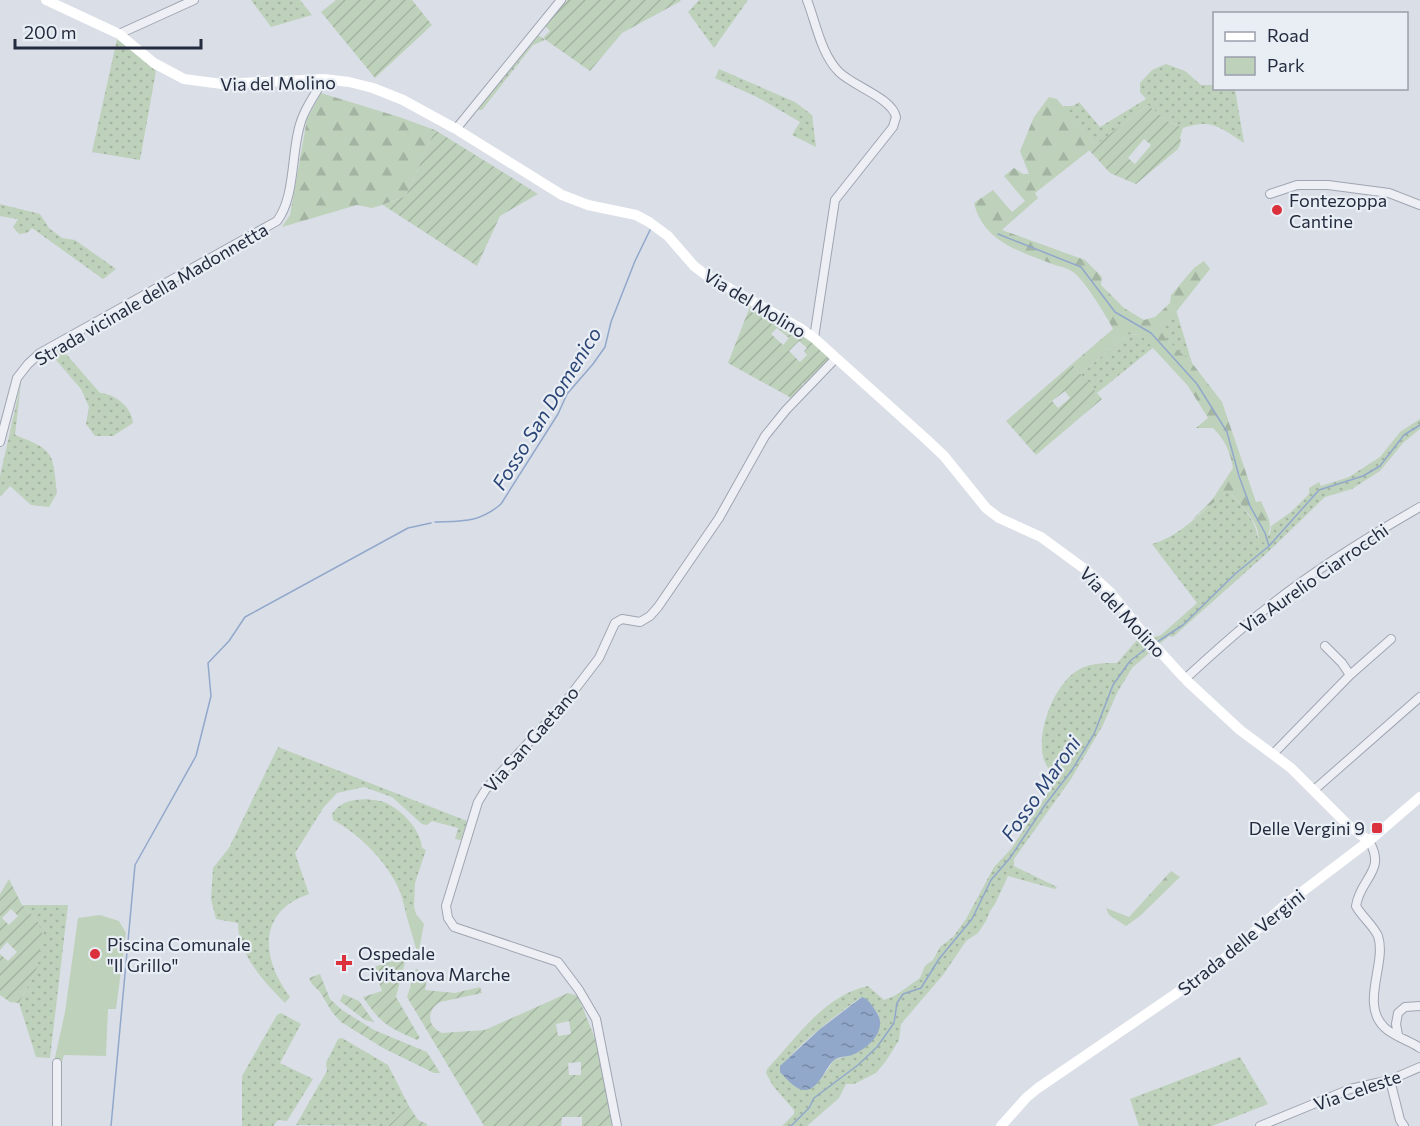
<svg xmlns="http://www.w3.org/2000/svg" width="1420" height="1126" viewBox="0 0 1420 1126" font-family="Commissioner,sans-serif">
<defs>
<pattern id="grass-dots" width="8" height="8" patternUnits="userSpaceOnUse" patternTransform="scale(1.5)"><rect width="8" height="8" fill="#bed1bb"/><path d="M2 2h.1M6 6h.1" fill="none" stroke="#a3b4a2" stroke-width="1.8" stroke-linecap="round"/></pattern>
<pattern id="forest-firs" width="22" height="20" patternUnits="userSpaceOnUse" patternTransform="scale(1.5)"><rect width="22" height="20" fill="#bed1bb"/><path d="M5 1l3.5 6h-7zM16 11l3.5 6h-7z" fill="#a3b4a2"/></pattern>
<pattern id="garden-furrows" width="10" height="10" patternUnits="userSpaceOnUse" patternTransform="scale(1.5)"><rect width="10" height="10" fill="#bed1bb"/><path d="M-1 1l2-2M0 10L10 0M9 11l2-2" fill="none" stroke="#a3b4a2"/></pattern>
<pattern id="water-ripples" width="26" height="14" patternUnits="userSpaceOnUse" patternTransform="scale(1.5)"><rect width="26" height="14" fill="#91a8cb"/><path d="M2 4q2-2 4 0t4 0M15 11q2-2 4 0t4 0" fill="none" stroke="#7689a6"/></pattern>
</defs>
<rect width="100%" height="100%" fill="#dadee7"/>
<path fill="url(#grass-dots)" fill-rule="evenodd" d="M251,0H300L312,15L271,27Z
M699,0H748L714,48L688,12Z
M537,34L545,40L533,45L482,110H476Z
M117,39L156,71L140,160L92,152Z
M1166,64L1185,71L1201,85H1214V88L1235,89L1244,143C1221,128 1212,118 1183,128L1167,121L1148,105L1095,146L1062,106H1073L1079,102L1100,127L1146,99L1140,92V83L1152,70Z
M719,69L795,102L812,115L816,147L792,135L800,122L759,98L715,78Z
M0,204L40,214L49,228L62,238L75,240L116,269L103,279L32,228L27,233L19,234L13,227L18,219L0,216Z
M1176,310L1192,363L1166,339L1161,331Z
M1129,334L1141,335L1154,347L1097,393L1080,374Z
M60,347L100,393C115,394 132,407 133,423L113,436H95L86,424L89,407L81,389L50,353Z
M21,383L15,435C54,450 53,452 57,493L49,507L31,505L10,486L0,497V476Z
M1420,419V429L1403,443L1380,471L1352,489L1325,497L1266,554L1173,637L1169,636L1132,668L1117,693L1103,725L1071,779L1014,859V866L1057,887L1055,889L1008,876L995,904L990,911L986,921L978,933L966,941L943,975L901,1024L899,1040L886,1061L876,1073L854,1084H846L839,1098L807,1126H782L794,1114V1110L773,1086L766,1073L767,1069C796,1039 824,995 868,986L884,1000L896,995L920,978L925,966L933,960L940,947L953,937L966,919L994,867L1011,849L1056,781C1052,773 1044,764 1043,756C1037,729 1055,682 1080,669C1091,663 1105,663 1117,663L1137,640L1149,635L1155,637L1161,635L1197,603L1152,544C1182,536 1203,509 1228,491C1241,505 1255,518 1258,538L1270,534L1271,526L1291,512L1309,494V488L1319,482L1321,486L1349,477L1380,457L1400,432ZM862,997L879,1015L850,1055L834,1060L821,1079L780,1072C782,1056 846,1007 862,997Z
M278,747L467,821L461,840L455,839L458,828L432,821L427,825L422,824L392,797L364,787L337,793L324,807L295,853L309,894C257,912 261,958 290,997L285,1003C264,982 238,954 238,923L216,919L211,899L213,868L229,848Z
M366,799C372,800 380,800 386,803C402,810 421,830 422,848L426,850L415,883L414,906L406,914C404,905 402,895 398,887C386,861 357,832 333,820L332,814C341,801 352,800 366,799Z
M22,905H68L50,1058L36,1057L19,1003L38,966L37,920Z
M281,1013L301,1024L280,1063L313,1079L287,1121L278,1120L273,1126H242V1076L277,1015Z
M342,1038L388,1065L409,1106L388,1126L296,1125L327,1071L326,1063L338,1039Z
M1240,1057L1268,1104L1212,1126H1139L1130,1099Z"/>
<path fill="url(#forest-firs)" d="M321,93L399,117L435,130L406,196L382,205L372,208L357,205L282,227L290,215L307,119Z
M1049,97L1057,99L1095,146L1035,193L1038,198L1002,230L1085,260L1102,277L1101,285L1124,308L1144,320L1155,317L1170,303L1171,295L1194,268L1204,261L1210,269L1161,331L1166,339L1192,363L1222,402L1256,502L1261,501C1268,518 1276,526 1263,543C1257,537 1259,533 1256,526C1249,512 1238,501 1228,491L1192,520L1212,500L1233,468C1230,451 1225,440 1213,428H1196L1208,418L1188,386L1141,335L1129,334L1080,374L1072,364L1113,329C1107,317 1083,278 1073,272C1068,268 1061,267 1055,265C1021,252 983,242 974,203L993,190L1012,212L1025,201L1004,176L1014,168L1023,174H1029L1020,151L1034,117Z
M1171,871L1180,877L1140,916L1126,926L1109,915L1106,908L1129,917Z"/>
<path fill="#bed1bb" d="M414,906L416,914L424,924L418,955L406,914Z
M100,915L119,921L126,933L116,1009H108L106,1056L64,1055L62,1062H54L65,1012L78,918Z"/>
<path fill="url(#garden-furrows)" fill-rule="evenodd" d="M336,0H412L432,25L375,78L321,12Z
M567,0H680L681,1L622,33L590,71L543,38L550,31L545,26Z
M1148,105L1167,121L1183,128L1180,137L1181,142L1178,149L1136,184L1110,173L1089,150ZM1144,139L1151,145L1135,164L1128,158Z
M435,130L538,194L500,216L477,266L383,205L406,196Z
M751,304C774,318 816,338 831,361L806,385L803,383L802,385L806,389L795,400L728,363ZM777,328L789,338L783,345L771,334ZM799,341L807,348L804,351L807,355L800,362L789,351Z
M1072,364L1102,399L1036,455L1006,421ZM1065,391L1070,398L1058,408L1052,401Z
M9,879L22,905L37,920L42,933L38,966L19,1003L10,1002L0,995V954L8,961L17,952L7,942L0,950V894ZM11,909L18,916L9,925L2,918Z
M398,959L405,962L396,997L420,1038L417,1040C388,1027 381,1024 363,997L382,991L374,967Z
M416,969L428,973L425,990L455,993L480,987L482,993L440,1002C426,1010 427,1027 442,1033L485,1030L568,993L578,996L596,1041L612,1126H582V1117H562L561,1126H484L407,997ZM569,1021L571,1034L558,1036L556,1024ZM581,1062V1075H569L568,1063Z
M320,974L330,999L342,1010L374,1030L427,1052L440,1073H434L383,1048L341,1022L332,1012L320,992L312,984L309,978Z
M343,994L359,1001L374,1022L365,1020L340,1001Z
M409,1106L418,1120L427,1124V1126H388Z"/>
<path fill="url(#water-ripples)" d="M862,997C869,999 873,1007 877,1013C888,1031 867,1049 852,1055C846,1057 840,1056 834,1060C825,1068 820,1088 806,1090C796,1091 786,1078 780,1072V1066L820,1029Z"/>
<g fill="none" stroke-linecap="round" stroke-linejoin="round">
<path stroke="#91a8cb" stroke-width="1.5" d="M998,234L1081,267L1115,312L1151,333L1197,384L1227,432L1239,476L1250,506L1265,533L1269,546
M435,522C462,521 479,523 501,504L558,414L567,394L593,364L605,347L611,322L635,261L651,228
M1157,642L1183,625L1235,574L1269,546L1319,490L1363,476L1380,466L1404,435L1420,425
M111,1126L135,865L196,756L211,696L208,663L229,641L245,617L408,528L431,523
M791,1126L809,1108L814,1098L858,1065L877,1047L894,1023L897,1003L903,994L921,988L939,959L972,919L991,880L1010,858L1045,805L1072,770L1094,734L1113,685L1130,661L1148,647"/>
<defs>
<path id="street" d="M807,0C816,23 821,54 839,72C853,86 892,98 896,117L893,127L835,200L814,338
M119,34L194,0
M456,129L561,0
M1270,194L1297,185H1328L1389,193L1420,205
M0,442L17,378L28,364L40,353L277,221C297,195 290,146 303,116C308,104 317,91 324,79
M1325,646L1342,663L1350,675
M1185,679C1210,656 1235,633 1262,612C1311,572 1366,538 1420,507
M1273,754L1350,675L1391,639
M1314,790L1420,697
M1369,841C1387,871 1360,878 1356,906C1362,917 1373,925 1378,936C1387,963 1360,1003 1384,1027C1394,1037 1409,1040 1420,1048
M1398,1035L1396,1024L1398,1013L1405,1007L1420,1006
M57,1063V1126
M1390,1080L1400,1120L1404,1126
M617,1126L596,1019L579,990L558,962L454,927L448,918L446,906L478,802L486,789L563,705L599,658L615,623L622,619L640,622L650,616L658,607L719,518L765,436L786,410L836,358
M1260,1126L1350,1089L1390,1080L1420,1067"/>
</defs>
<use href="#street" stroke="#9fa5b1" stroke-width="10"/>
<use href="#street" stroke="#edeff5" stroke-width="8"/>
<path stroke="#fff" stroke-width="10" d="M46,0L119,34L154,63L184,79L222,84L324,79L349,82L373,88L403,100L456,129L562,195L588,205L636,215L649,222L668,236L694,266L706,275L800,328L814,338L926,439L944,456L986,508L999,518L1041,537L1086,570L1111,593L1143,633L1185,679L1240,730L1291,768L1348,825L1369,841
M1001,1126L1027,1097L1038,1088L1212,969L1286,904L1369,841L1420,797"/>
</g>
<g fill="#da313c" stroke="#e9edf4" stroke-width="2">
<circle cx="1277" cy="210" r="6"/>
<rect x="1371" y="822" width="12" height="12" rx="3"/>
<circle cx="95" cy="954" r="6"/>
<path d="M341 954h6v6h6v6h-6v6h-6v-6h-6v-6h6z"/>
</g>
<g text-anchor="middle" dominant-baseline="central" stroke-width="4.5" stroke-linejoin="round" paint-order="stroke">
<g font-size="18" fill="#232b3e" stroke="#e9edf4">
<text transform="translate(278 83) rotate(-1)">Via del Molino</text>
<text transform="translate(151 294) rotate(-30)">Strada vicinale della Madonnetta</text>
<text transform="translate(755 303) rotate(31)">Via del Molino</text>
<text transform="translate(1314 578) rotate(-35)">Via Aurelio Ciarrocchi</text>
<text transform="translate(1123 612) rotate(47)">Via del Molino</text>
<text transform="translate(531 739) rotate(-49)">Via San Gaetano</text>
<text transform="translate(1241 942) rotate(-39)">Strada delle Vergini</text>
<text transform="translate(1357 1090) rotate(-19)">Via Celeste</text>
</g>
<g font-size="18" fill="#232b3e" stroke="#e9edf4" text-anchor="start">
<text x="1289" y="200">Fontezoppa<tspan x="1289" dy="21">Cantine</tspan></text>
<text x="1365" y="828" text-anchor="end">Delle Vergini 9</text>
<text x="107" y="944">Piscina Comunale<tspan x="107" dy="21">"Il Grillo"</tspan></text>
<text x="358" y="953">Ospedale<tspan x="358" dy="21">Civitanova Marche</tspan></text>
</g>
<g font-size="20" font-style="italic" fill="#2a4575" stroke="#e9edf4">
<text transform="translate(546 408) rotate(-58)">Fosso San Domenico</text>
<text transform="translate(1040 788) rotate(-55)">Fosso Maroni</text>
</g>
</g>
<rect x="1213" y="12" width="195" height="78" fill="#e9edf4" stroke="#9a9fab" stroke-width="1.5"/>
<rect x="1225" y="32" width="30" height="9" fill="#ffffff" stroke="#9a9fab" stroke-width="1.5"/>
<text x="1267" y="42" font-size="18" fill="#232b3e">Road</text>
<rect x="1225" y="57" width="30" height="18" fill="#bed1bb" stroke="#9a9fab" stroke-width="1.5"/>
<text x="1267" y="72" font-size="18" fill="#232b3e">Park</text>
<path d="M15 39v9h186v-9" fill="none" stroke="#232b3e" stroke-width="3"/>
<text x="24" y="39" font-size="18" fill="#232b3e" stroke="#e9edf4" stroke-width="4.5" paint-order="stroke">200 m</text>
</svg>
